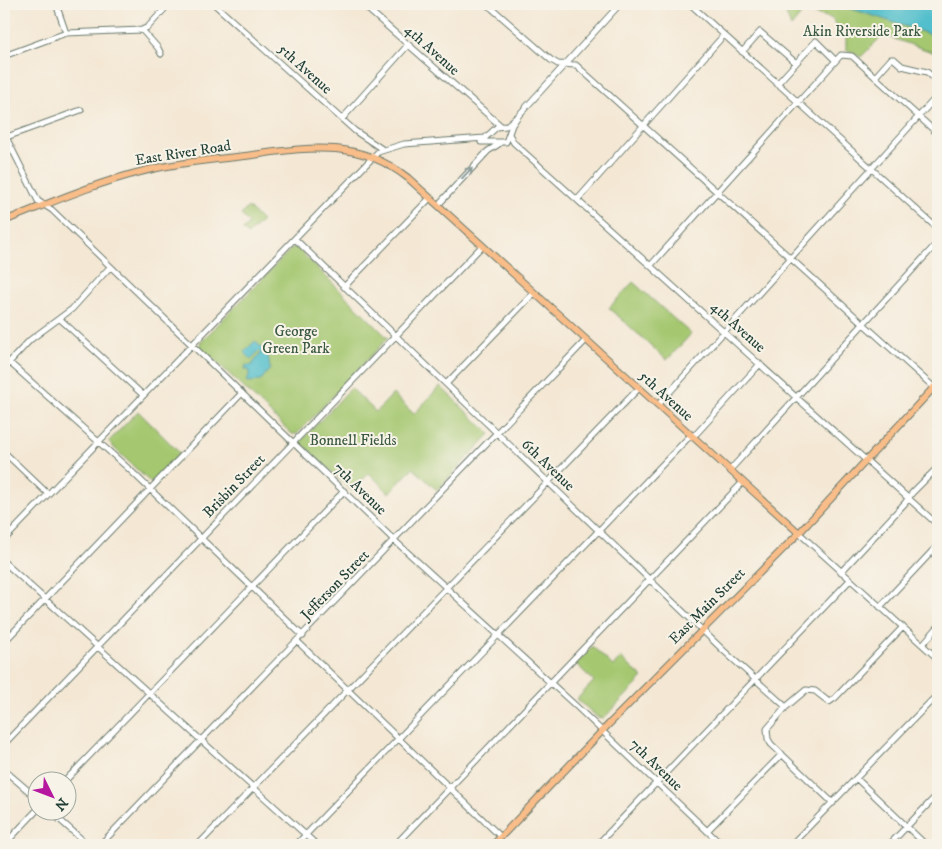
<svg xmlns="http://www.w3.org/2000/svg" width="942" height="849" viewBox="0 0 942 849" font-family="'IM FELL DW Pica',serif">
<rect width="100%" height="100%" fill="#f7f3e8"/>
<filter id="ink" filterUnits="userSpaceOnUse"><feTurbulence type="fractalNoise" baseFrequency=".02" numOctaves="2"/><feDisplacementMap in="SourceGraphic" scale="10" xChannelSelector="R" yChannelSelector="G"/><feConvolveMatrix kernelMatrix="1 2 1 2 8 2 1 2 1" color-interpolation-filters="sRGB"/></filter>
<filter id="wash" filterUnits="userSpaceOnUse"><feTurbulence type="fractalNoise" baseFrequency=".0096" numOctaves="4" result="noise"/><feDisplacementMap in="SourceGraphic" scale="20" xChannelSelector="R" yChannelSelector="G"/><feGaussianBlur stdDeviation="1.12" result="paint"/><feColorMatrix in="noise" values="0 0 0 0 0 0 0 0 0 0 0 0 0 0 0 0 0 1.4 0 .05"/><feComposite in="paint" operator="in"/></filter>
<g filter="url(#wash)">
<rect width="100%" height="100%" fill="#f4e8d5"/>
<path fill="#a4c770" stroke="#628252" d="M772,4H836L938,35V54L883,35L861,57L846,49V38L831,18L804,11L791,27L784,8Z
M248,207L262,221L248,235L243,230L249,223L241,215Z
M293,247L298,249L388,338L297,434H292L200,346V343Z
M633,282L691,334L667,360L609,308Z
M440,386L490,434L437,490L413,468L389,493L369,473L352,491L300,442L351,388L376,412L393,394L414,414Z
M138,411L180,453L151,483L108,442Z
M592,646L613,666L621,658L643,678L604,718L597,717L577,699L594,681L576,664Z"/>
<path fill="#53bfcc" stroke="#397e80" d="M837,4H938V37Z
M255,341L268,354L270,369L260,381L247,382L250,371L245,369L246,365L251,366L261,353L259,351L251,359L244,352Z"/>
</g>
<g filter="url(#ink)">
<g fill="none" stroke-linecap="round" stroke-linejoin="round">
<defs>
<path id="minor" d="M56,4L66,33
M214,4L355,131L382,149
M362,4L501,126
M487,4L551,60L558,64L576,65L938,391
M690,4L938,229
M142,30L158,48L161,54
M742,52L760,32L796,63
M4,56L66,33L142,30L148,27L169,4
M875,77L891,59H894L902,66L927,72L938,82
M777,84L816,41L835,60
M342,119L408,45
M4,133L38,201L52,210L394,540L577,707L722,845
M510,136L514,143L938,525
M4,138L81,110
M481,142H506L512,125L518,116L620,4
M578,199L724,35
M438,205L488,151L499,144
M295,239L724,651L786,707
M651,265L841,55L852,56L938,134
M344,287L430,198
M60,319L143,395
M9,362L130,470L303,636
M4,368L30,340L72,309L110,267
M446,384L534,293
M658,405L938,95
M4,452L48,494
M730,470L938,242
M799,533L938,659
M4,540L378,152L404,144L485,138L497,127L506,126L518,116
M4,562L317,845
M841,572L905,503L912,493L934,471
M880,607L938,545
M4,642L242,393
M298,642L501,837
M923,644L938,627
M4,744L482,246
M4,770L38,799
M856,778L926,845
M64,782L344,491
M833,803L771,744L768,739L767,729L786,707L806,690L815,691L829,702L835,698L903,627
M51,812L88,845
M707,831L782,754
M4,845L38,809
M100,845L586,340
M198,845L639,388
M296,845L687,439L697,433L760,364
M395,845L743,482
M597,845L850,580
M791,845L938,694
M889,845L938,794"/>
<path id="major" d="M4,221C48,204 93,184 140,172C174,163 210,160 245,156C305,148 356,137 408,178L799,533
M493,845L608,725L799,533L938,383"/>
</defs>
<use href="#minor" stroke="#6a796c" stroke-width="7"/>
<use href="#major" stroke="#6a796c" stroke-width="8"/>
<use href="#minor" stroke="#fff" stroke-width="5"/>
<use href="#major" stroke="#f8bd89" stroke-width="6"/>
</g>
<defs><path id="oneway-shaft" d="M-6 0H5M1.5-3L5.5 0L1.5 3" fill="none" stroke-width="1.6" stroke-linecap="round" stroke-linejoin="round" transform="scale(1.25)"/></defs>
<use stroke="#8f9e9a" href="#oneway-shaft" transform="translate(467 173) rotate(-47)"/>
</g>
<g text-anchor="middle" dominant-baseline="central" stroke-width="4" stroke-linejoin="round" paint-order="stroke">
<g font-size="15" fill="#3a5940" stroke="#f7f3e8">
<text x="862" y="31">Akin Riverside Park</text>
<text x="296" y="331">George<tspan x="296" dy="17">Green Park</tspan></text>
<text x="353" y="440">Bonnell Fields</text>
</g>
<g font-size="15" fill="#1f3d34" stroke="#f7f3e8">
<text transform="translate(432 50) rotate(42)">4th Avenue</text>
<text transform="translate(305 69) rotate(42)">5th Avenue</text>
<text transform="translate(183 153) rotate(-9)">East River Road</text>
<text transform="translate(738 327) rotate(42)">4th Avenue</text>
<text transform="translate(666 396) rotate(42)">5th Avenue</text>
<text transform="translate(548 465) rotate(44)">6th Avenue</text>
<text transform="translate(234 486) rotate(-46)">Brisbin Street</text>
<text transform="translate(360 489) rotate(44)">7th Avenue</text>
<text transform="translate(335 585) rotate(-46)">Jefferson Street</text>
<text transform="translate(707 606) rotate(-45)">East Main Street</text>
<text transform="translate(656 765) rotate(44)">7th Avenue</text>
</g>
</g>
<rect width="942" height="849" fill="none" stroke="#f7f3e8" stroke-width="20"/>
<g transform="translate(52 796) rotate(132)"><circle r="24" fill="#f7f3e8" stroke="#a1aaa0"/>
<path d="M0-4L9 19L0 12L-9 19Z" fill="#b5179e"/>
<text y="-8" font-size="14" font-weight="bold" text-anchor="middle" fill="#1f3d34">N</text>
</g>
</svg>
